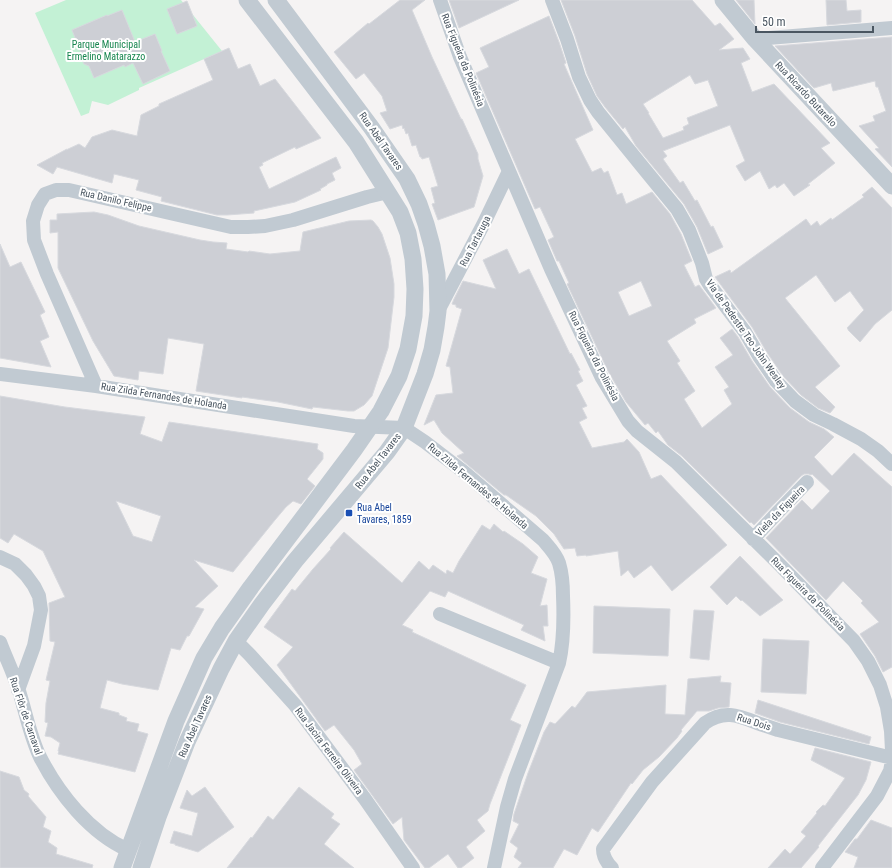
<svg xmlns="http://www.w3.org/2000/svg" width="892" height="868" viewBox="0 0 892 868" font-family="'Roboto Condensed',sans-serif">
<rect width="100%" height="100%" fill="#f5f3f3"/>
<path fill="#c3f1d5" d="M66,0H181L222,51L139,88V90L108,105L92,101L89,113L81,116L35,13Z"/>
<path fill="#cdcfd5" stroke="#d7d9de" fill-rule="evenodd" d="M400,0H425L412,10L432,57L461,119H462L478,154V159L483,176L474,207L438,220L432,204L435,203L431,188L438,186L429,157L422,159L421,157H420L416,145L412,146L408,133L406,134L404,128L403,129L402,125L390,129L380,113L387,111L382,96L364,73L356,79L334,52L368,23L369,24Z
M449,0H519L459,28Z
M561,0H692L715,26L720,23L734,39L719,50L743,48L750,59L741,63L752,92L774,84L830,143L821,148L835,163L808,184L810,185L794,196L784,183L777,188L775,185L769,189L760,171L745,181L736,166L745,161L730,125L663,151L667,156L663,159L680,183L683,181L695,201L697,200L711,227L713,226L723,247L708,254L697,227L684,204L636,146L625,127L623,129L605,107L597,96L587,74L575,36ZM690,75L695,84L708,80L718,106L687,118L689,124L683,127L684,130L663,138L648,113H649L643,104Z
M736,0H754L755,24Z
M826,0H846L847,11L861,10V22L827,25Z
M187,1L197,26L177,34L167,9Z
M122,10L135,42L155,34L162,51H161L170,71L143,84L133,63L125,67L124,65L94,78L89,66L84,64L80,56L82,55L72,30L107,15V16Z
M549,16L559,42L566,63L564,64L593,130L575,139L592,172L601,168L604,173L608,171L617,195L622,193L626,204L652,192L670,214L681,234L692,261L684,265L695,287L699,285L716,308L694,319L696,323L667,341L680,361L677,363L695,391L684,399L702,428L732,404L724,390L729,387L715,367L733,355L720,338L732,329L738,337L752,361L770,387L790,408L809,422L824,429L834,437L814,457L832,476L854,453L892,487V667L883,672L875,656L860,634L879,622L861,603L863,601L843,581L826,600L766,538L802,500L812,510L830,491L812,474L811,475L809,474H804L801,476L754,525L751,522L750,523L682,456L668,445L658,431L656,433L648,423L645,425L626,402L608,371L567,284L569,283L559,261H557L548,240L554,237L540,207L535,209L476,73L489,67L480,48ZM641,281L652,306L629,316L618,292Z
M892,37V167L875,149L879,148L859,126L875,121L873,116L886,111L878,87H876L875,81L833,91L831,83L814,88L775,46Z
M229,48L238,69L250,64L260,86L275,79L321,138L296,149L295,147L262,163L263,165L259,167L269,189L336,157L341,168L332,173L335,180L327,184V185L320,189L321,190L295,202L254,211V213L227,215H217L161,201L162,197L136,190L139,180L114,174L112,183L57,167L53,174L37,165L67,149L66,150L79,144L85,148L92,137L112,130L137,136L141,115L159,106V104L213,80L204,59Z
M872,187L892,208V310L875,324L860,342L848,330V329L847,328L864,310L850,291L835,302L816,275L785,298L840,366L815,387L835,407L830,413L818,408L801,395L783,376L766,351L752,327L715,277L730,270L731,273L806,219L811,226L817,221L820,226L831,218L832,220L864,197L862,195Z
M94,212L108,215L139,226L200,240L213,242L227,243L226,249L248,252L249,251L270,254L300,251L303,232L349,221L371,220L373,221L378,227L382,234L390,258L394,284V297L388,348L372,396L364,405L354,411H348L313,407L312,409L278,402L242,397V398L196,391L204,344L168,338L163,374L139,371L138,380L114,376L93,341L58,268V232L50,233V220H57V214Z
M0,244L10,267L21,262L45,312L40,315L49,337L40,341L51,367L0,358Z
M507,249L519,274L529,269L570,354L571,353L580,370L578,371L583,381L576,385L587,406L582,408L587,418L579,422L592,448L624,442L627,439L639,452L651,479L661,475L727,545L672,591L651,565L634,578L628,570L621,576L618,551L586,556V555L577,556L575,548L564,549L554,534L536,516L506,495H504L457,456L464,453L442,433L434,420L424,425L436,395L453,393L450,367L446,366L462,309L456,307V305L452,304L454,299L463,281L496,289L483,260Z
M0,396L65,407L145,417L140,434L162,442L169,422L318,444L317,449L323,453V459L307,479L315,486L301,504L293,501L286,507L275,520L233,572L194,560L218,586L195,607L204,609L189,636H187L180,650L171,648L158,690L122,684L107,680L100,708L119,713V715L127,718L126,721L139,724L137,731L148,734L135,772L58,754L59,751H58L60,743L51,737L45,736L48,723L45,722L46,703L50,681L46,680L55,642L50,641L49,603L65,597L43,551L14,534L8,543L0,538ZM116,501L161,516L152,542L133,536Z
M494,524L503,532L504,531L523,544L538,557L531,573L547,579L540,606L547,605L548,626H543L545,641L521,630L524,625L448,591L445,597L430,591L402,625L413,630L412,632L526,685L510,720L521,725L490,804L488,811L477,820L485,831L466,847L474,858L461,868H458L448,854L429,868H425L404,840L402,817L393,824L354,770L362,764L354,750L334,725L325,731L277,665L293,647L264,627L292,589L295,591L313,569L331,549L330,548L344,532L402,583L419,561L429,570L433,565L446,574L447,570L453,573L459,561L482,525L490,530Z
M740,556L783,600L760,616L742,600L741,601L736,596L727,605L710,587Z
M594,606L670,609L668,656L593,653Z
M694,610L714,611L709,660L690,658Z
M763,639L809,641L806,694L761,692Z
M721,676L720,682L731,683L729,707L718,708L709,711H697L681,730L682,731L677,738L659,757L643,770L632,784L631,783L598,832L592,828L577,855L564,849L553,868H518L522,863L514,857L518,848L510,842L519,824L513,821L514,814L528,773L544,732L550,722L555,724L572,706L575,708L587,692L666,685L665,714L685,715L688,679Z
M758,700L871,737L869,744L780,722L755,713Z
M815,748L871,762L866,780L858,795L818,846L819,847L801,868H768L785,849L790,854L806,836L801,832L817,813L816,812L823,805L825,806L845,778L811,760Z
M0,771L19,777L24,790L29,794L28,796L46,817L43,827L51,831L48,842L57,848L56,854L93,865L92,868H0Z
M205,787L234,827L198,852L175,845V844L170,843L174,831L192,836L198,813L180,808L187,790L192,796Z
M299,787L334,814L331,818L340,824L324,844L354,868H227L251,837L252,838L268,816L273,820Z
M871,820L892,828V868H854L858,857L845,852L855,839H857Z"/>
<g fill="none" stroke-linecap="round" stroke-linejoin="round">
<path stroke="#c1cad2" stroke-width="14" d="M440,0L460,57L551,269L602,378L628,421L637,431L676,462L780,565L854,641L868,661L880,685L887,707L891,731L892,751
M552,0L567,39L579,77L590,100L598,112L641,165L677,209L689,230L702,263L706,279L709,284L745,332L759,356L776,381L795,401L814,415L833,424L861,439L878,451L892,464
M755,39L892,28
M438,311L484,223L509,171
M0,374L96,386L354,426L404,428L425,442L464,472L543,540C549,547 556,554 559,563C562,573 563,585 563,596C564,619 564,641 559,663L515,779L507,807L494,868
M96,386L47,274L34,240L33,221L38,205L45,194L56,190H69L231,227H248L265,226L293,220L367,197L388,192
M753,539L778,512L807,482
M0,557L15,564L26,575L34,586L39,596L41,610L34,646L18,690
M440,614L559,663
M236,641L250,655L295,705L365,799L413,868
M0,642C6,658 14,674 19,691C26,713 30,736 40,757C59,794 90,833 128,850
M612,868C606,862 603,857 603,849L652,782L705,723C725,709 739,716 760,724C766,726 772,728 778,730L892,758
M822,868L877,796L890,771L892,761"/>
<path stroke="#c1cad2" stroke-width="17" d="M723,0L755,39L892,186
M122,868L176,721L204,658L222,628L251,587L354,450L381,411L399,376L408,349L414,316L415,289L413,259L408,233L400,212L356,142L247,0
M141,868L158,817L187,742L221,669L236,641L262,604L295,561L387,452L404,428L425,374L432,350L436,327L438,311L437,274L432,246L426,224L419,204L407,179L371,127L276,0"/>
</g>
<rect fill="#1a4fb4" stroke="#fff" stroke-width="1.5" x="345" y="509" width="8" height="8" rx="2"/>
<g text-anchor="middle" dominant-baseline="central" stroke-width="4" stroke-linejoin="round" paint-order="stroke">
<g font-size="10" fill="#17864f" stroke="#fff">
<text x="106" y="44">Parque Municipal<tspan x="106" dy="12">Ermelino Matarazzo</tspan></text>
</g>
<g font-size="10" fill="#4a5661" stroke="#fff">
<text transform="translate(463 60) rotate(68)">Rua Figueira da Polinésia</text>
<text transform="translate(806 94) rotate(47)">Rua Ricardo Butarello</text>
<text transform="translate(381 141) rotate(55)">Rua Abel Tavares</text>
<text transform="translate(116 200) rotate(13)">Rua Danilo Felippe</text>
<text transform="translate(475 241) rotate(-63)">Rua Tartaruga</text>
<text transform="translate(746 334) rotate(55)">Via de Pedestre Teo John Wesley</text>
<text transform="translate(594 356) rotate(63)">Rua Figueira da Polinésia</text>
<text transform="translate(164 396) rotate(9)">Rua Zilda Fernandes de Holanda</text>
<text transform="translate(378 461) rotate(-52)">Rua Abel Tavares</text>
<text transform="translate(478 486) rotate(40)">Rua Zilda Fernandes de Holanda</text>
<text transform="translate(780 511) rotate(-46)">Viela da Figueira</text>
<text transform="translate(808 594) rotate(45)">Rua Figueira da Polinésia</text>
<text transform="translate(26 716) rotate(71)">Rua Flôr de Carnaval</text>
<text transform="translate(754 722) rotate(18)">Rua Dois</text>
<text transform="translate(195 726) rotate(-66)">Rua Abel Tavares</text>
<text transform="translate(329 751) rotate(53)">Rua Jacira Ferreira Oliveira</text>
</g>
<g font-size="10" fill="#164399" stroke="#fff" text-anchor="start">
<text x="357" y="507">Rua Abel<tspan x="357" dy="12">Tavares, 1859</tspan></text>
</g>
</g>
<path d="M756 26v6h117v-6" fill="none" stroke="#4a5661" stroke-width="2"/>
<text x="762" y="26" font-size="12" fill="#4a5661" stroke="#ffffff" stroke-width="3" paint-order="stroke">50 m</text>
</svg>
